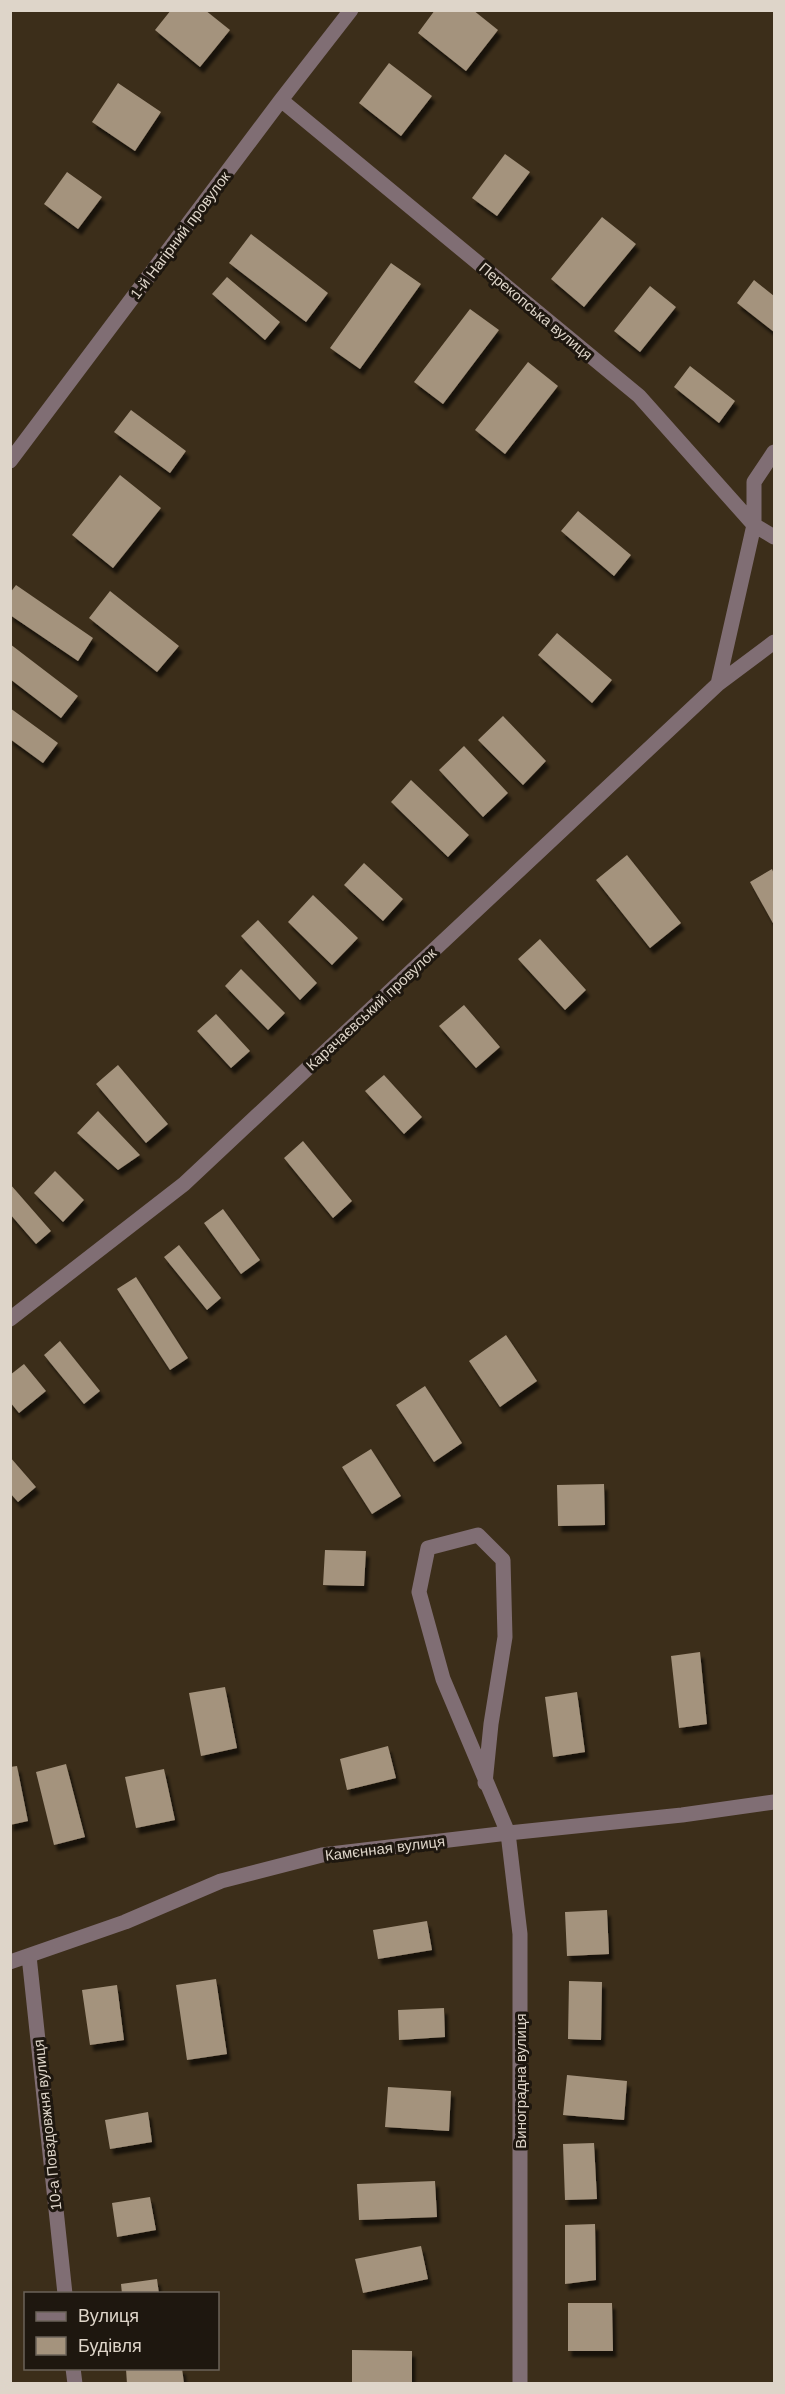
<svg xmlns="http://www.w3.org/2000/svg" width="785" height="2394" viewBox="0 0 785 2394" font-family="Helvetica,sans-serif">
<defs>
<filter id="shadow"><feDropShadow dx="3.5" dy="6" stdDeviation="1.5" flood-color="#0009"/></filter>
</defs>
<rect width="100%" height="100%" fill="#3c2e1a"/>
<path fill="#a4937d" filter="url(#shadow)" d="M171,10H205L230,30L200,67L155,30Z
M435,10H473L498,30L466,71L418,33Z
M389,63L432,96L401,136L359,103Z
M118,83L161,112L135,151L92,122Z
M505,154L530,172L497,216L472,198Z
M67,172L102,197L78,229L44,204Z
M602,217L636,244L584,307L551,279Z
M251,234L328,293L306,322L229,263Z
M391,263L421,284L360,369L330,348Z
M227,277L280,322L265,340L212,294Z
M754,280L774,296V332L737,303Z
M650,286L676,307L640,352L614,331Z
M470,309L499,330L443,404L414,382Z
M528,362L558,386L505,454L475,430Z
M690,366L735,401L719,423L674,387Z
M131,410L186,451L170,473L114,432Z
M120,475L161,508L113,568L72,535Z
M578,511L631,555L614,576L561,531Z
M16,585L93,638L78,661L10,615V593Z
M110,591L179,646L157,672L89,618Z
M557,633L612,680L592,703L538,655Z
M10,644L78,696L61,718L10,679Z
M10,708L58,743L43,763L10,739Z
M503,716L546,761L523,785L478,740Z
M464,746L508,793L483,817L439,770Z
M411,780L469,835L448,857L391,802Z
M627,855L681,923L650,948L596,880Z
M364,863L403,899L383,921L344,885Z
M772,869L774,874V925L750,882Z
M313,895L358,938L332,965L288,922Z
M258,920L317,983L300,1000L241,936Z
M540,939L586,990L565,1010L518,959Z
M241,969L285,1013L268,1030L225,986Z
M464,1005L500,1047L476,1068L439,1026Z
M216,1014L250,1051L231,1068L197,1031Z
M118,1065L168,1124L146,1143L96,1084Z
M384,1075L422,1117L404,1134L365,1091Z
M98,1111L140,1155L118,1170L77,1133Z
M303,1141L352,1201L333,1218L284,1158Z
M55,1171L84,1200L63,1222L34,1193Z
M10,1184L51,1231L36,1244L10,1214Z
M223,1209L260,1260L241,1274L204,1223Z
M179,1245L221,1298L207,1310L164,1257Z
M136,1277L188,1358L170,1370L117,1289Z
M506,1335L537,1381L500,1407L469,1361Z
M60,1341L100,1391L84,1404L44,1355Z
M24,1364L46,1391L19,1413L10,1402V1375Z
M425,1386L462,1443L434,1462L396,1405Z
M371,1449L401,1496L372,1514L342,1467Z
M10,1457L36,1487L18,1502L10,1493Z
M604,1484L605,1525L558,1526L557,1485Z
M325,1550L366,1551L364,1586L323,1585Z
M700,1652L707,1724L679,1728L671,1656Z
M225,1687L237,1748L201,1756L189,1693Z
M577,1692L585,1752L553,1757L545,1697Z
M388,1746L396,1778L347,1790L340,1759Z
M66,1764L85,1837L54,1845L36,1772Z
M17,1766L28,1821L10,1825V1767Z
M164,1769L175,1820L136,1828L125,1777Z
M607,1910L609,1954L567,1956L565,1912Z
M427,1921L432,1950L378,1959L373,1930Z
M216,1979L227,2054L187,2060L176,1985Z
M569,1981L602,1982L601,2040L568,2039Z
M117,1985L124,2040L90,2045L82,1990Z
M444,2008L445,2037L399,2040L398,2010Z
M567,2075L627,2081L624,2120L563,2115Z
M388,2087L451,2091L449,2131L385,2127Z
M148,2112L152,2142L110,2149L105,2120Z
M594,2143L597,2199L565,2200L563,2144Z
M435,2181L437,2217L359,2220L357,2184Z
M150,2197L156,2230L117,2237L112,2203Z
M595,2224L596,2280L565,2284V2225Z
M421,2246L428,2279L363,2293L355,2259Z
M157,2279L159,2294H122L121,2284Z
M568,2303H612L613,2351H568Z
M352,2350L412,2351V2384H352Z
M182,2368L184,2384H127L126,2369Z"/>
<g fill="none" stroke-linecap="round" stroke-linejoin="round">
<path stroke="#806e74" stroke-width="15" d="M281,100L639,396L754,525L774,537
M10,461L281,100L351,10
M718,684L774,642
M10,1319L184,1184L718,684L754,525V482L774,452
M485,1783L491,1724L505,1637L503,1560L478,1535L428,1548L419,1592L443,1679L508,1833L520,1934V2384
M29,1956L65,2294
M10,1962L125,1922L221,1881L322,1855L508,1833L682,1815L774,1802
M73,2368L75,2384"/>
</g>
<g text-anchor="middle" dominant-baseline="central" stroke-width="6" stroke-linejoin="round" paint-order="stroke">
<g font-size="15" fill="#ded5c9" stroke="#1e170f">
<text transform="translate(180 235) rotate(-53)">1-й Нагірний провулок</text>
<text transform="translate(536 311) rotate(40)">Перекопська вулиця</text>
<text transform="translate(371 1009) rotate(-43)">Карачаєвський провулок</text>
<text transform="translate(385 1848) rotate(-7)">Камєнная вулиця</text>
<text transform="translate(520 2081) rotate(-90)">Виноградна вулиця</text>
<text transform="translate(47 2125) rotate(-96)">10-а Повздовжня вулиця</text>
</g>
</g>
<rect width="785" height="2394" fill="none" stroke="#ded5c9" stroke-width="24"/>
<rect x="24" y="2292" width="195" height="78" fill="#1e170f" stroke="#6b6359" stroke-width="1.5"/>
<rect x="36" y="2312" width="30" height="9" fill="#806e74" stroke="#6b6359" stroke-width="1.5"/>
<text x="78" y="2322" font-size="18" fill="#ded5c9">Вулиця</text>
<rect x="36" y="2337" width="30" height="18" fill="#a4937d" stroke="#6b6359" stroke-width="1.5"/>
<text x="78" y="2352" font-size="18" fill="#ded5c9">Будівля</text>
</svg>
